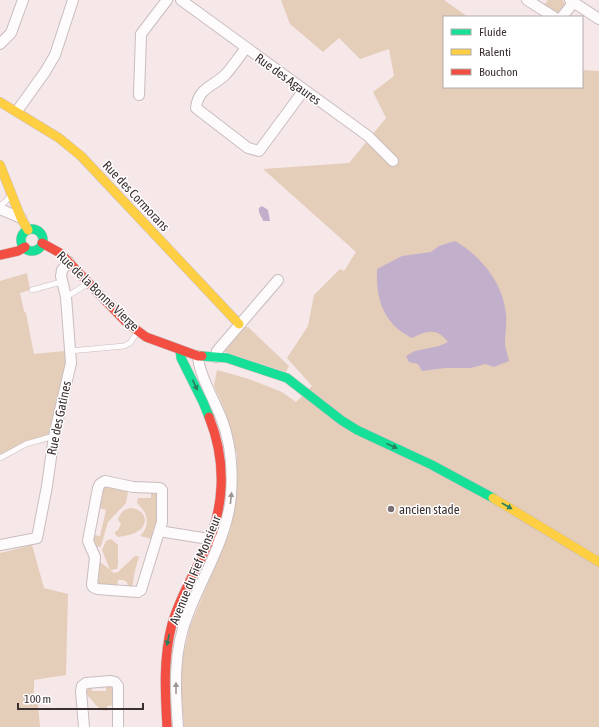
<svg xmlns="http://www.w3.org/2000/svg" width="599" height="727" viewBox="0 0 599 727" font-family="'Asap Condensed',sans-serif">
<rect width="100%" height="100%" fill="#f6e7e9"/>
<path fill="#e4cdb9" d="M281,0H444L468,17H444V87H582V73L584,70L599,71V727H184L182,699V660L190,626L230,531L236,503L237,455L223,406L214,386L217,370L249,379L282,392L296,402L312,386L287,358L308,326L314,295L340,269L344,271L356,252L263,169L349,163L386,118L373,92L394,76L389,49L360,59L339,38L323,52L290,24Z
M546,0H563L565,6L561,12L555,13L542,6L548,1Z
M27,273L30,290L20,293L24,311L26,313L34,354L65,351V366L50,434C41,438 31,439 23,443C15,447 9,453 0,454V281Z
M243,327H248L289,366L286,372L225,352L224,349Z
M104,486L128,491L126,503L108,522L101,546L95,548L93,541L94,535L100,536L106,510L100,508Z
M151,492L158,493V518L152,539L140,536C151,525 148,513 137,503L138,498H151Z
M130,508C140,508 150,517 142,528C137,534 125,536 118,537L115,534V532L118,530L121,524L118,520C120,513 123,510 130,508Z
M111,539L118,545V564L117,569L110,570L102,550L106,541Z
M32,545L44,588L68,594L66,675L34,680V701L38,704L40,727H0V553Z
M135,556H139L135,571L132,588L128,587L127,582L123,580H118L117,586L98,584L99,561L114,573L118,572Z
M106,684H111L113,687V705L107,706V711C97,710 93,700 86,694V686L91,685L92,691H106Z"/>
<path fill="#c2afcc" d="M262,206L268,210L270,221H263C262,216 258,214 259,208Z
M455,241C481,256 504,284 506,315C507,325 505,334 505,343C505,349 508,355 509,361L494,367L485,364L471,368H445L422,371L418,364L409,362L406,356L415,351L439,346L448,342C437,327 426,331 412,338C383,323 376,300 377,269L402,256L431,252L439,246Z"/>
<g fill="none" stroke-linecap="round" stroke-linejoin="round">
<defs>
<path id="lane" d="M0,206L5,202L10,196
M32,290L61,282
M66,297L87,284
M70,351L124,346L130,343L138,331
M0,458L26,444L54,436"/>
<path id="street" d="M181,0L368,136L393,161
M527,0L554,17
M570,0L599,19
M562,17L573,3
M0,44L11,33L23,0
M246,48C239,57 233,66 226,74C215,86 198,87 196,108L248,148L259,151L304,90
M139,95L141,34L167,0
M17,111L45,72L55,55L73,0
M0,209L21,218
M216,357L217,351L278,280
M105,481L133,487L160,488L162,490V522L141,590L138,592L97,589L93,587L92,585L95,557L88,541L98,488L100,484Z
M159,531L215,540
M0,545L37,538L47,486L54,436L71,363L66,297L61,276L62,270L69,262
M84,727L81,691L82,686L86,683L111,681L115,682L118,686V727
M178,727C175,688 173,651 188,614C203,575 228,537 231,495C233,468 231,441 220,415C213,398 199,374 198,356"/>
<path id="fast" d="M21 240a11 11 0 1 1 22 0a11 11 0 1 1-22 0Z
M180,350L181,358L203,402L209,417
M202,356L227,358L287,378L341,420L357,430L432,465L493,498"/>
<path id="slow" d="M0,102L59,138L81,156L239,324
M0,165L21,218L28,230
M493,498L599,562"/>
<path id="jam" d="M42,243L60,253L126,322L146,337L198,356H202
M0,255L18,251L25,247
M167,727C165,692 163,658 172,624C179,599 193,576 204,552C225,509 227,462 209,417"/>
</defs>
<use href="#lane" stroke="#c9bdbe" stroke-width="6"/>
<use href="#street" stroke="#c9bdbe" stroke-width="12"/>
<use href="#fast" stroke="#c9bdbe" stroke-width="10"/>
<use href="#slow" stroke="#c9bdbe" stroke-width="10"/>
<use href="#jam" stroke="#c9bdbe" stroke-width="10"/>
<use href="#lane" stroke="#fefbfc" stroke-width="5"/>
<use href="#street" stroke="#fefbfc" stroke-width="10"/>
<use href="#fast" stroke="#16e098" stroke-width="9"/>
<use href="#slow" stroke="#ffcf43" stroke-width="9"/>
<use href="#jam" stroke="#f24e42" stroke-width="9"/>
</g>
<defs><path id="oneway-solid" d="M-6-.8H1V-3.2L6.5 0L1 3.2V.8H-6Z"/></defs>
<g fill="#2a7f5f">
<use href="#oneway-solid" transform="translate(195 385) rotate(65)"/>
<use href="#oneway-solid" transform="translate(392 446) rotate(25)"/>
<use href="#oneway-solid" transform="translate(507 506) rotate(30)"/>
<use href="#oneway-solid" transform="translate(168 640) rotate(102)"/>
</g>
<g fill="#9c9596">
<use href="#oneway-solid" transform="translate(231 498) rotate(-84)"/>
<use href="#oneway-solid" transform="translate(176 688) rotate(-90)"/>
</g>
<circle fill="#7c6f71" stroke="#fff" stroke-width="1.5" cx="391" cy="509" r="4"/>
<g text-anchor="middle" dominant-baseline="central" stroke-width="3" stroke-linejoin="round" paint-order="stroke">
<g font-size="13" fill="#3b2f30" stroke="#fff">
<text transform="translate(288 79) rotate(36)">Rue des Agaures</text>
<text transform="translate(136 196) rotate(47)">Rue des Cormorans</text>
<text transform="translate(98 291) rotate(44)">Rue de la Bonne Vierge</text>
<text transform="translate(59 418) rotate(-78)">Rue des Gatines</text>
<text transform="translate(195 570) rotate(-68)">Avenue du Fief Monsieur</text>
</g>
<g font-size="13" fill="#3b2f30" stroke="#fff" text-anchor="start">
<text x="399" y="509">ancien stade</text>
</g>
</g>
<rect x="443" y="16" width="140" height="72" fill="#ffffff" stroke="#b1acac"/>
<rect x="451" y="29" width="20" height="6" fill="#16e098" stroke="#b1acac"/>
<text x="479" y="36" font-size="12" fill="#3b2f30">Fluide</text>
<rect x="451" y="49" width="20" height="6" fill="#ffcf43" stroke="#b1acac"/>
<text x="479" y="56" font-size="12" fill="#3b2f30">Ralenti</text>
<rect x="451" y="69" width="20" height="6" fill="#f24e42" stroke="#b1acac"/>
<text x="479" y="76" font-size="12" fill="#3b2f30">Bouchon</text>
<path d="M18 703v6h125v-6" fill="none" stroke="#3b2f30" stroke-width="2"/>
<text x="24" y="703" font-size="12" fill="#3b2f30" stroke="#ffffff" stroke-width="3" paint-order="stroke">100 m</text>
</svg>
